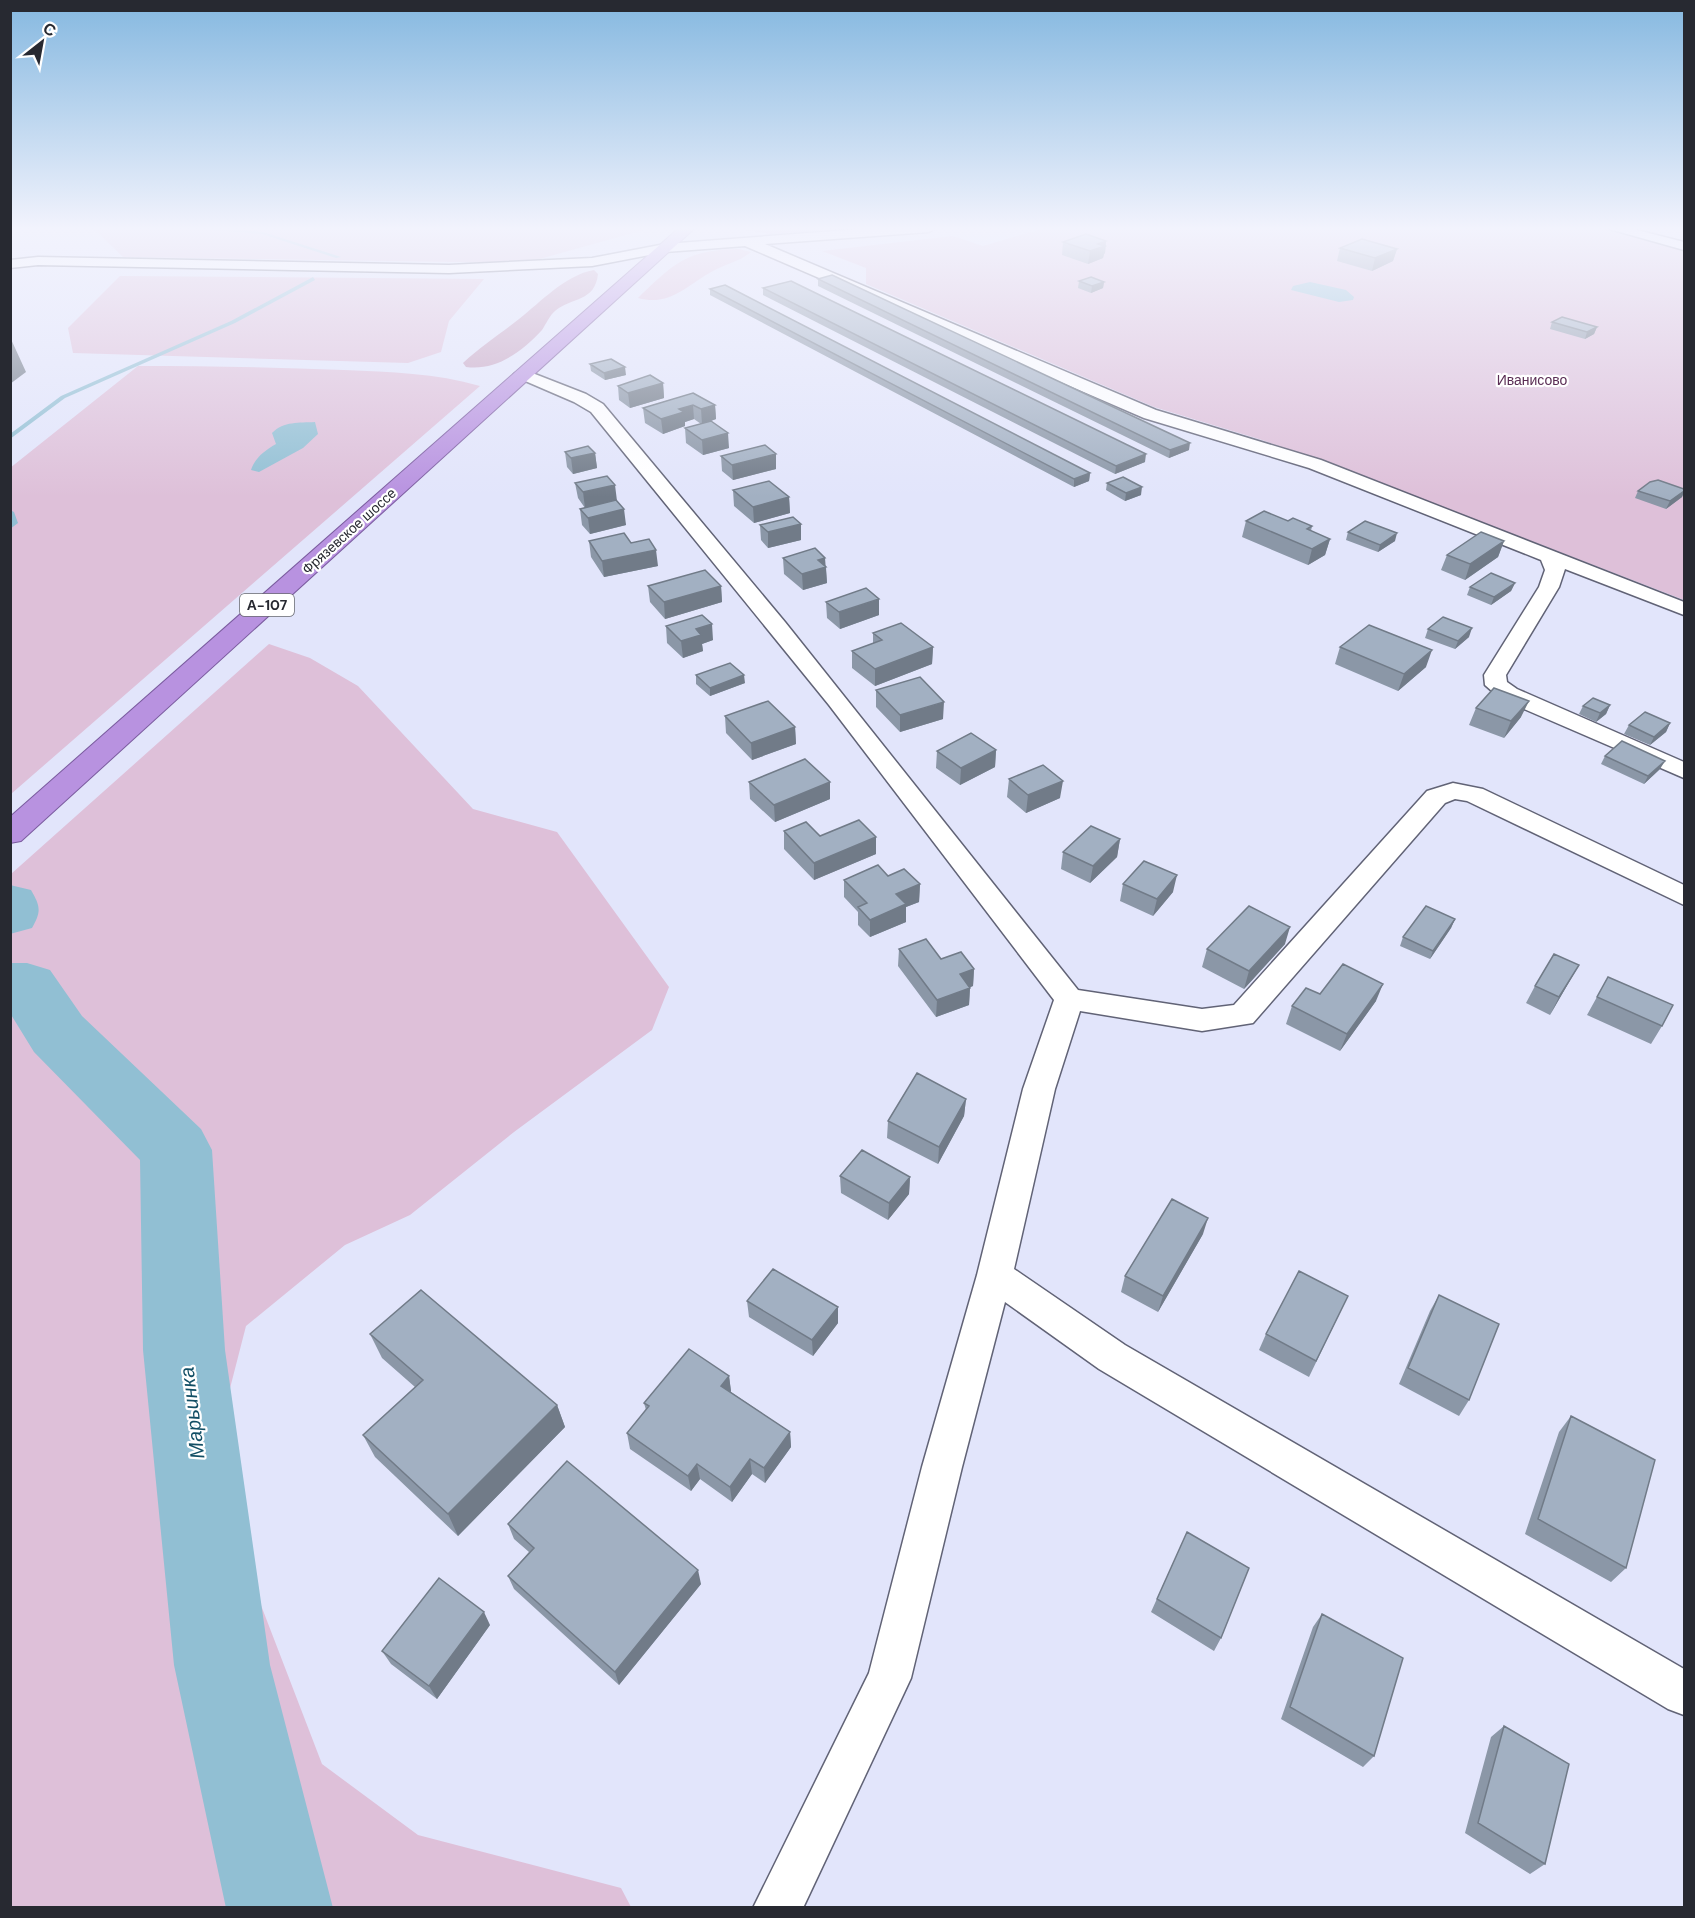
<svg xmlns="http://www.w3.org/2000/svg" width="1695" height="1918" viewBox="0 0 1695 1918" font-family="'DM Sans',sans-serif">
<rect width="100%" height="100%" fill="#e2e5fb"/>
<path fill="#dec0d9" d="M93,228H651L525,263L123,257Z
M1045,228H1602L1684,248V600L1378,482L1262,440L1154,407L866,284V268L822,251L953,236L983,246Z
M739,249L751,252C741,261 725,264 713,271C687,285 670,307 638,298C675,262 687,250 739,249Z
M120,276L484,279L449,321L441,352L408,363L73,353L68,328Z
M138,366C207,366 275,367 344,370C390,372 436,373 480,386L11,794L10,468Z
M269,644L310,658L358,686L473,809L557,832L669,987L652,1030L514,1132L410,1215L345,1245L246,1326L209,1470L322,1764L418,1835L621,1888L631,1907H11V874Z"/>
<path fill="#c7a4c1" d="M733,228H853L771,234Z
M594,270L598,274C595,302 572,297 555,311C550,315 546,324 542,330C522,352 496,371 466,367L463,363C481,346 500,334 519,319C541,302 565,275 594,270Z"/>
<path fill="#91bfd3" d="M1310,282L1346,290L1354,297L1353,300L1339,302L1291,290L1293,286Z
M315,422L318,434L303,448L259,472L251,470C255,458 264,451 276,444L272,433C284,421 299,423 315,422Z"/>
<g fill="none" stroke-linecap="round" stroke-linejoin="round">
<path fill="#91bfd3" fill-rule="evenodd" d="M192,228L263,232L341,257L336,258L262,234Z
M313,277L315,280L235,323L65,398L10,439V434L61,396L231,321Z
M10,510L14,512L18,523L10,529Z"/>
<path fill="#91bfd3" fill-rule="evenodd" d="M10,885L31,890C41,907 41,912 32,928L10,934Z
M10,963H27L50,970L82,1016L201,1129L212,1150L225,1350L270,1665L333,1908H226L174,1665L143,1350L140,1160L34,1052L10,1013Z"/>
<defs>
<path id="minor" d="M874,228H935L929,232L765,244L1156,410L1321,460L1684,602V615L1565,569L1559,587L1506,675L1507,682L1517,689L1684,762V778L1501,699L1485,685L1484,675L1539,587L1545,570L1541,560L1309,468L1144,418L745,246L665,252L592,266L449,273L38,265L10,268V260L38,257L449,265L592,258L665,244Z
M1606,228H1629L1684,242V250Z
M522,369L586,394L603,404L785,622L1078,990L1202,1009L1234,1005L1427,791L1453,783L1483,789L1684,885V905L1467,801L1455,799L1445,803L1253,1023L1202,1031L1080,1011L1055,1089L1014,1269L1125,1345L1684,1669V1715L1668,1709L1099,1369L1005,1302L962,1467L911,1678L904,1693L803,1908H753L869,1673L922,1467L977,1275L1023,1089L1054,1000L829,705L591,412L574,402L516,377L514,374Z"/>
<path id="trunk" d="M679,228H695L21,841L10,843V817Z"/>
</defs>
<use href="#minor" stroke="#616376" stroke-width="3"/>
<use href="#trunk" stroke="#7a5b9e" stroke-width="2"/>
<use href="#minor" fill="#fff" fill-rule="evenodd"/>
<use href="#trunk" fill="#b892e0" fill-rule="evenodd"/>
</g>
<path fill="#8b97a7" d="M1106,241L1105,253L1104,254L1103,258L1088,264L1062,255L1063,242Z
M1340,248L1397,249L1393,261L1372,271L1337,261Z
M818,279L1189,450L1169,458L818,286Z
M1079,281L1104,282L1103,288L1091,293L1078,288Z
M763,288L1145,462L1115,474L763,295Z
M710,289L1090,473L1089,481L1074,487L710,295Z
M1552,322L1597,327L1594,334L1585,339L1550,329Z
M590,364L626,375L605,380L591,371Z
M663,383L664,398L630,408L619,400L618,386Z
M693,393L715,405L716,419L711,421L729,448L703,455L686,443L685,428L701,424L694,419L685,422V426L663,434L645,423L643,408Z
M565,452L595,453L597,468L573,474L567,467Z
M776,454V469L733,480L722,471L721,456Z
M575,483L617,501L626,525L590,534L582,525L580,509L585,508L578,498Z
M1107,483L1141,495L1125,501L1106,490Z
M1684,489V493L1682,497L1666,509L1635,498L1638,491Z
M733,490L789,497L790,513L754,523L734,506Z
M1246,521L1312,526L1311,531L1330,539L1325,555L1308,565L1242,537Z
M801,524V540L768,548L761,540L760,525Z
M1348,532L1395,541L1378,552L1346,540Z
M589,541L631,543L658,566L604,577L591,557Z
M1504,541L1498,557L1465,580L1441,570L1447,555Z
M783,558L826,566V567L827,583L803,590L784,574Z
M1515,583L1511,591L1491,605L1467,595L1470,587Z
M648,586H721L722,602L665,619L650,602Z
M826,602L879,615L840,629L827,618Z
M666,626L713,640L702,644L703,651L683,658L667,643Z
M1428,629L1469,637L1455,649L1425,638Z
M873,633L933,647L932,664L875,686L852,668V651L873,644Z
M1340,647L1426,667L1398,691L1335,664Z
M696,675L745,683L710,696L696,684Z
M876,690L943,719L900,732L876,707Z
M1610,705L1606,714L1596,722L1579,714L1583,706Z
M1476,708L1521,717L1504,738L1469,725Z
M725,716L795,727L796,744L752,760L726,733Z
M1670,723L1666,732L1650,745L1624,734L1629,725Z
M996,750L995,767L960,785L936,768L937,751Z
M1605,756L1660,769L1644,784L1601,764Z
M1009,779L1060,798L1026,813L1007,797Z
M749,782L830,799L775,822L750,799Z
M784,831L820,836L876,854L814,880L784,849Z
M1120,839L1117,857L1090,883L1061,869L1063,852Z
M888,876L920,884L919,902L906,907V922L870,937L858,925V912L844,897V880Z
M1123,884L1173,892L1153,916L1120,901Z
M1455,919L1451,928L1430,959L1400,946L1403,937Z
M1285,944L1244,989L1202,967L1207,949Z
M899,949L941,959L974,969L973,986L970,987L969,1005L936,1017L898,966Z
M1579,965L1550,1015L1526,1003L1535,986Z
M1608,977L1662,1026L1651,1044L1587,1015Z
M1320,994L1376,1001L1340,1051L1286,1024L1292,1006Z
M966,1099L964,1116L938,1164L887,1138L888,1121Z
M840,1176L910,1177L909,1194L888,1220L841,1193Z
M1203,1234L1158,1312L1121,1292L1125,1276Z
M1439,1295L1469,1400L1459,1416L1399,1384L1430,1311Z
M1348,1296L1309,1377L1259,1350L1266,1334Z
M747,1301L838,1307V1323L813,1356L749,1317Z
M370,1334L557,1405L565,1427L458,1536L375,1457L363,1435L415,1387L382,1358Z
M729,1376L731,1392L790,1432L791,1447L765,1483L752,1474L732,1502L700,1479L691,1491L630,1449L627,1433L646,1410L644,1403Z
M1571,1416L1626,1568L1611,1582L1525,1534L1559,1432Z
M508,1524L701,1584L619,1685L514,1589L508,1576L529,1552L514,1539Z
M1187,1532L1221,1638L1214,1651L1151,1612Z
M1322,1614L1374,1756L1363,1767L1281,1719L1313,1627Z
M490,1625L437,1699L391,1664L382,1651Z
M1504,1726L1545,1864L1530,1874L1465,1833L1491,1737Z"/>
<path fill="#717b88" d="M1106,241L1105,253L1104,254L1103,258L1088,264L1090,251L1098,244Z
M1397,249L1393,261L1372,271L1375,258Z
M1104,282L1103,288L1091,293L1092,286Z
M1597,327L1594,334L1585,339L1587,332Z
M10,337L26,372L10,384Z
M625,367L626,375L605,380L604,373Z
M663,383L664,398L630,408L628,393Z
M693,405L694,419L685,422V426L663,434L661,419L679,409Z
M715,405L716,419L702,424L701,409Z
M728,433L729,448L703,455L702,440Z
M1190,443L1189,450L1169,458L1170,450Z
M595,453L597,468L573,474L571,458Z
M776,454V469L733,480L732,465Z
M1146,454L1145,462L1115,474L1116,466Z
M1090,473L1089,481L1074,487V479Z
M615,485L617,501L585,508L583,492Z
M1142,487L1141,495L1125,501L1126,493Z
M1684,491L1682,497L1666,509L1670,501Z
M789,497L790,513L754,523L753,507Z
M624,509L626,525L590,534L588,518Z
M801,524V540L768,548V532Z
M1397,533L1395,541L1378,552L1380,545Z
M1330,539L1325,555L1308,565L1312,549Z
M1504,541L1498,557L1465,580L1470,564Z
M656,550L658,566L604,577L602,561Z
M825,558L827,583L803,590L802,574L818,560Z
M1515,583L1511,591L1491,605L1494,597Z
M721,586L722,602L665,619L664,602Z
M879,599V615L840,629L839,612Z
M712,624L713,640L702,644L703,651L683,658L681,641L696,629Z
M1472,628L1469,637L1455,649L1458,641Z
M933,647L932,664L875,686V669Z
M1432,650L1426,667L1398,691L1404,674Z
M744,675L745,683L710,696V688Z
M1529,701L1521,717L1504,738L1511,721Z
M944,702L943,719L900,732V715Z
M1610,705L1606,714L1596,722L1600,713Z
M1670,723L1666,732L1650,745L1654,737Z
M795,727L796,744L752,760L751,743Z
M996,750L995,767L960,785L961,768Z
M1665,761L1660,769L1644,784L1648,776Z
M1063,781L1060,798L1026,813L1028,795Z
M830,782V799L775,822L774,805Z
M876,837V854L814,880V863Z
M1120,839L1117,857L1090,883L1093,866Z
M1177,875L1173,892L1153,916L1157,899Z
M920,884L919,902L906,907V922L870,937V920L896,894Z
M1455,919L1451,928L1430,959L1433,951Z
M1290,927L1285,944L1244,989L1249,971Z
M1579,965L1569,982L1550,1015L1559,997Z
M974,969L973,986L958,992L960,974Z
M1383,984L1376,1001L1340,1051L1347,1034Z
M970,988L969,1005L936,1017L937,1000Z
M966,1099L964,1116L938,1164L939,1147Z
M910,1177L909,1194L888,1220L889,1203Z
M1208,1218L1203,1234L1158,1312L1163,1296Z
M838,1307V1323L813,1356L812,1340Z
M729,1376L731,1391L723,1402L721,1386Z
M557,1405L565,1427L458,1536L448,1514Z
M790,1432L791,1447L765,1483L764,1468Z
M750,1459L752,1474L732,1502L730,1487Z
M697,1464L700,1479L691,1491L688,1476Z
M698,1570L701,1584L619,1685L615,1672Z
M484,1612L490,1625L437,1699L429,1686Z"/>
<path fill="#a2b0c2" stroke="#717b88" stroke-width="1.5" d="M1086,234L1106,241L1098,244L1105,246L1090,251L1063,242Z
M1362,239L1397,249L1375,258L1340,248Z
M832,275L1190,443L1170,450L818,279Z
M1091,277L1104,282L1092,286L1079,281Z
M791,281L1146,454L1116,466L763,288Z
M725,285L1090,473L1074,479L710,289Z
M1562,317L1597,327L1587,332L1552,322Z
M611,359L625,367L604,373L590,364Z
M650,375L663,383L628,393L618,386Z
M693,393L715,405L701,409L693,405L679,409L684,412L661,419L643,408Z
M711,421L728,433L702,440L685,428Z
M765,445L776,454L732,465L721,456Z
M588,446L595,453L571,458L565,452Z
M607,476L615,485L583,492L575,483Z
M1123,477L1142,487L1126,493L1107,483Z
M1658,480L1684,489V491L1670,501L1638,491L1650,482Z
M769,481L789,497L753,507L733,490Z
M616,500L624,509L588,518L580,509Z
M1264,511L1288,521L1293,518L1312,526L1307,529L1330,539L1312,549L1246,521Z
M793,517L801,524L768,532L760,525Z
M1365,521L1397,533L1380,545L1348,532Z
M1481,532L1504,541L1470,564L1447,555Z
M624,533L631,543L649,539L656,550L602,561L589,541Z
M815,548L825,558L818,560L826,567L802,574L783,558Z
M705,570L721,586L664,602L648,586Z
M1491,573L1515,583L1494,597L1470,587Z
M866,588L879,599L839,612L826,602Z
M702,615L712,624L696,629L701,635L681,641L666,626Z
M1443,617L1472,628L1458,641L1428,629Z
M901,623L933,647L875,669L852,651L882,640L873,633Z
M1369,625L1432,650L1404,674L1340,647Z
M730,663L744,675L710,688L696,675Z
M920,677L944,702L900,715L876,690Z
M1494,688L1529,701L1511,721L1476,708Z
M1593,698L1610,705L1600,713L1583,706Z
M768,701L795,727L751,743L725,716Z
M1645,712L1670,723L1654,737L1629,725Z
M971,733L996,750L961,768L937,751Z
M1622,741L1665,761L1648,776L1605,756Z
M805,759L830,782L774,805L749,782Z
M1043,765L1063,781L1028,795L1009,779Z
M859,820L876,837L814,863L784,831L806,822L820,836Z
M1091,826L1120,839L1093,866L1063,852Z
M1144,861L1177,875L1157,899L1123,884Z
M878,865L888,876L904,869L920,884L896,894L906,904L870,920L858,907L867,903L844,880Z
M1249,906L1290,927L1249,971L1207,949Z
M1426,906L1455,919L1433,951L1403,937Z
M926,939L941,959L961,952L974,969L960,974L970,988L937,1000L899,949Z
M1554,954L1579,965L1559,997L1535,986Z
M1343,964L1383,984L1347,1034L1292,1006L1306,988L1320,994Z
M1608,977L1673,1005L1662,1026L1597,997Z
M917,1073L966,1099L939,1147L888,1121Z
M862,1150L910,1177L889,1203L840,1176Z
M1172,1199L1208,1218L1163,1296L1125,1276Z
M773,1269L838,1307L812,1340L747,1301Z
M1299,1271L1348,1296L1316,1361L1266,1334Z
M421,1290L557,1405L448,1514L363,1435L423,1380L370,1334Z
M1439,1295L1499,1324L1469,1400L1408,1368Z
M689,1349L729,1376L721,1386L790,1432L764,1468L750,1459L730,1487L697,1464L688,1476L627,1433L649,1406L644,1403Z
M1571,1416L1655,1460L1626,1568L1538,1519Z
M567,1461L698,1570L615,1672L508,1576L534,1548L508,1524Z
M1187,1532L1249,1568L1221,1638L1157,1599Z
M439,1578L484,1612L429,1686L382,1651Z
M1322,1614L1403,1658L1374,1756L1290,1707Z
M1504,1726L1569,1764L1545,1864L1478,1823Z"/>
<linearGradient id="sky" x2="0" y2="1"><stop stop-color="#85b8e0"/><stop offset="0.46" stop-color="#f2f3fd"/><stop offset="1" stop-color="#f2f3fd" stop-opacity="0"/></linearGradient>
<rect width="1695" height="497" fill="url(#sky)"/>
<g text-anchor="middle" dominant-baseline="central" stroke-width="4.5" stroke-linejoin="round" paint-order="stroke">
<g font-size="14" fill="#5a2d54" stroke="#fff">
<text x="1532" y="380">Иванисово</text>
</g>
<g font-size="14" fill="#272931" stroke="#fff">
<text transform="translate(349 531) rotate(-42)">Фрязевское шоссе</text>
</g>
<rect fill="#fff" stroke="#68696f" stroke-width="1.5" x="240" y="594" width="54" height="22" rx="4.5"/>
<g font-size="14" font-weight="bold" fill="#272931">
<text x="267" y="605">А-107</text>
</g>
<g font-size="20" font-style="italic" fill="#114e64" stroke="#fff">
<text transform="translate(192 1413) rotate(-97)">Марьинка</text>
</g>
</g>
<rect width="1695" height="1918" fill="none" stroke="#272931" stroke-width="24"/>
<g transform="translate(42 42) rotate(31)" stroke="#ffffff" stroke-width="4.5" paint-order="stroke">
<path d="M0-4.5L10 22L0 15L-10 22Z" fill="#272931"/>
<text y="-9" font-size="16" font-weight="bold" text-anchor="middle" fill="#272931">С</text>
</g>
</svg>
